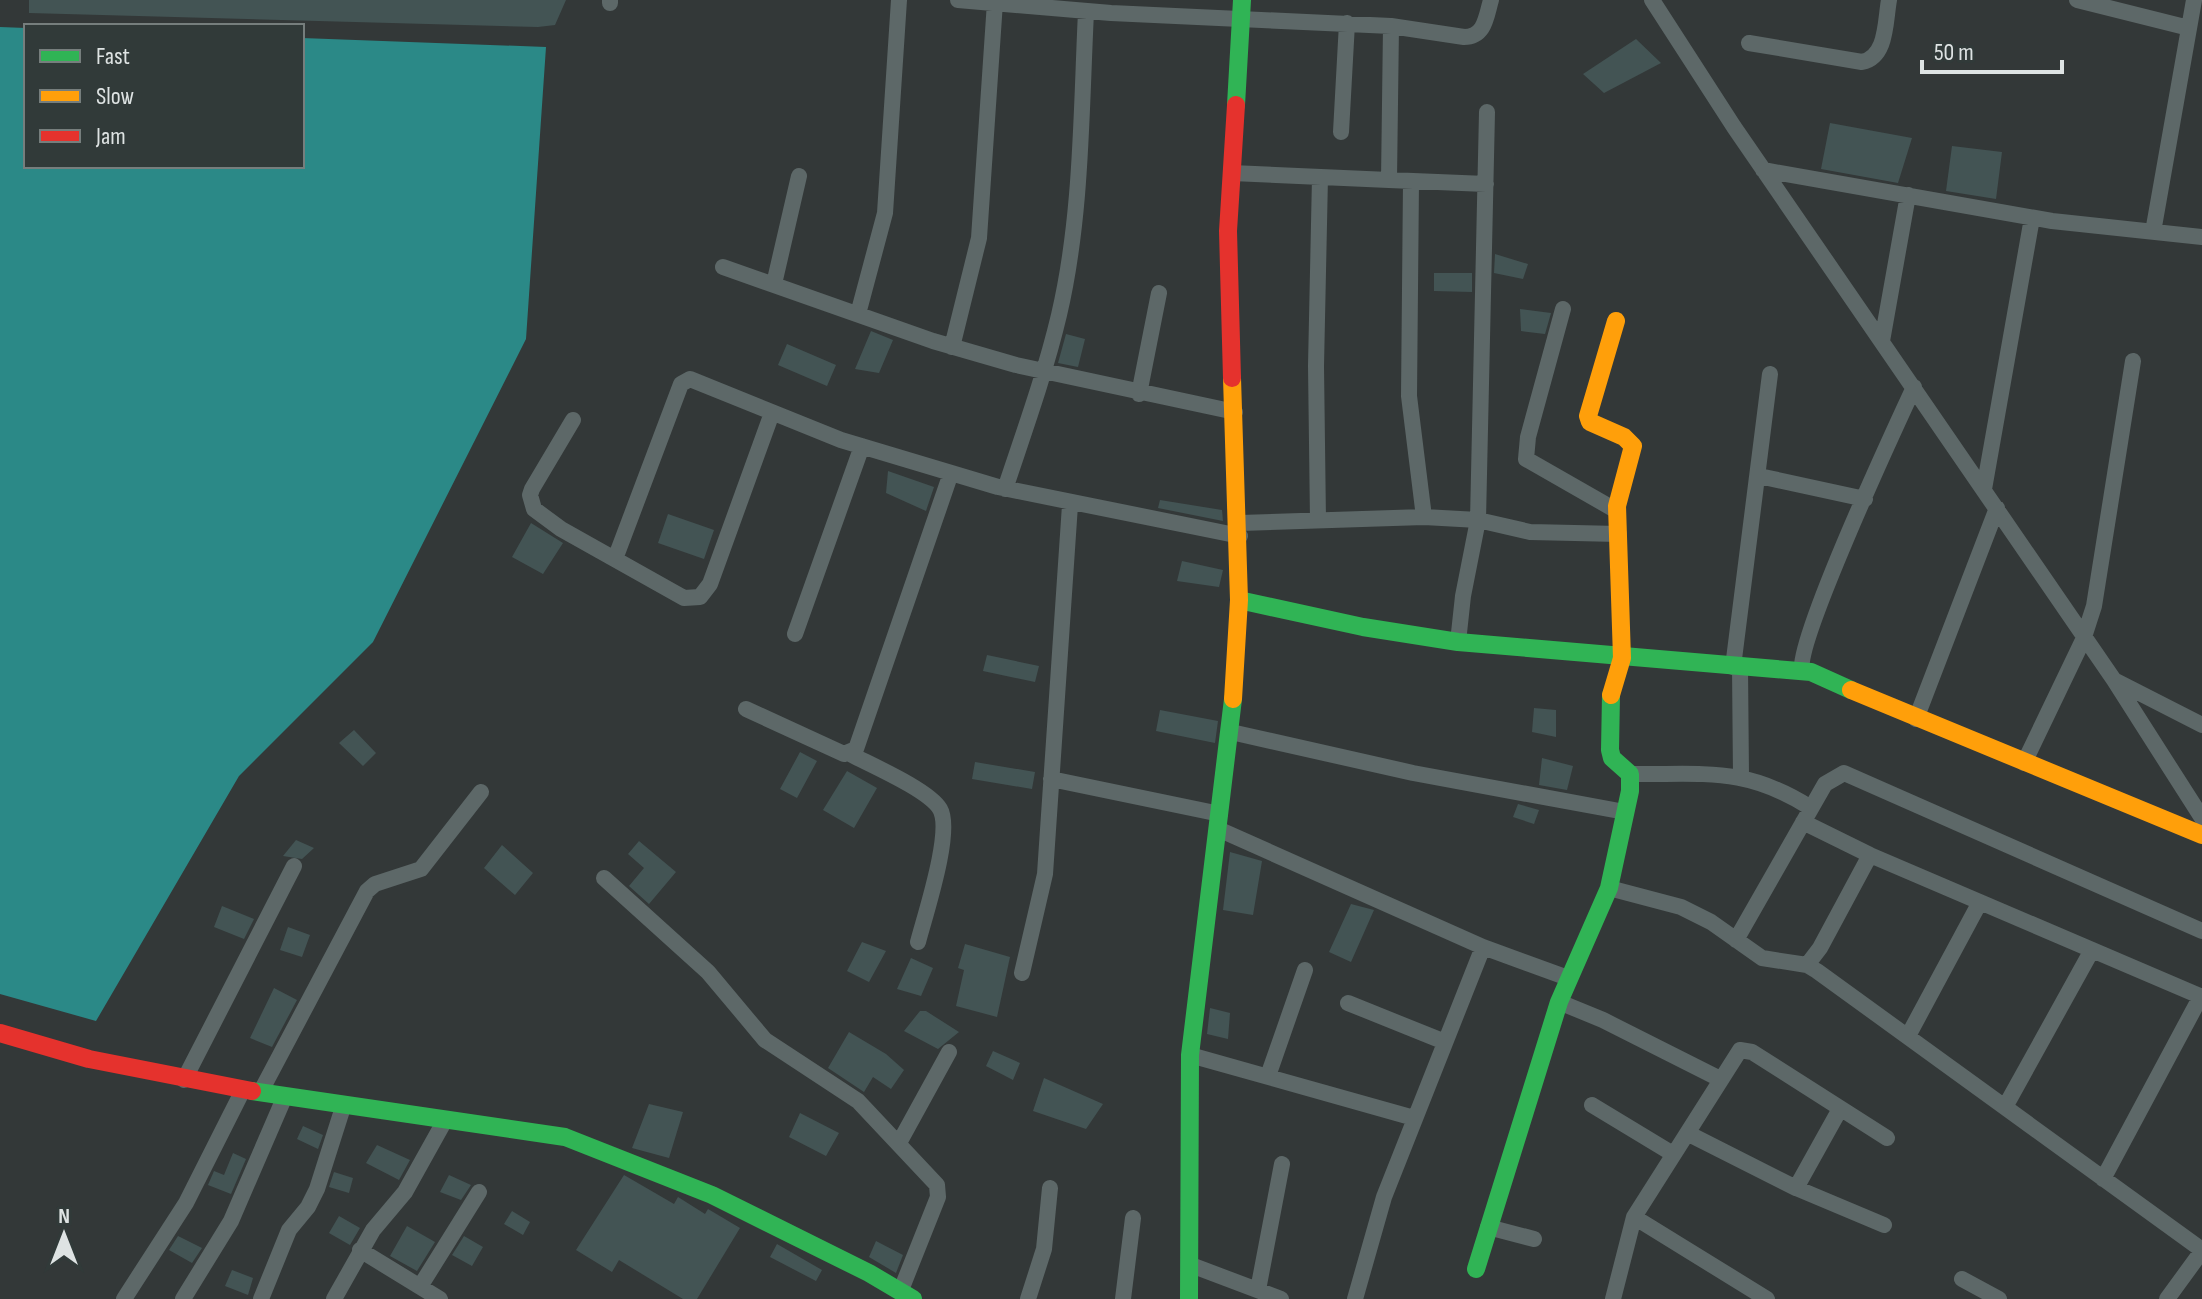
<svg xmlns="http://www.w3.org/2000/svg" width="2202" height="1299" viewBox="0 0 2202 1299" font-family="'Sofia Sans Condensed',sans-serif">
<rect width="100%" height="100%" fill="#333838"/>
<path fill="#2b8987" d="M0,27L26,28V166H302V38L546,47L526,339L373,642L239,776L96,1021L0,994Z"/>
<path fill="#435454" d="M29,0H566L555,25L538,27L29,13Z
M1636,39L1661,63L1604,93L1583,74Z
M1830,123L1912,138L1898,183L1821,169Z
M1952,146L2002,152L1996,199L1946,191Z
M1495,254L1528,264L1523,279L1494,273Z
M1434,273H1472V292L1434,291Z
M1520,309L1551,313L1545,334L1521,331Z
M871,331L893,340L879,373L855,369Z
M1066,334L1085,339L1078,367L1058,363Z
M787,344L836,365L827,386L778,365Z
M888,471L934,487L926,511L886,493Z
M1160,500L1222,510L1223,521L1158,508Z
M668,514L714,530L704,559L658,543Z
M531,523L563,543L543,574L512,557Z
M1182,561L1223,570L1219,587L1177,581Z
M987,655L1039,666L1035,682L983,671Z
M1534,708L1556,710V737L1532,732Z
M1160,710L1218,721L1215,743L1156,731Z
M354,730L376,753L363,766L339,743Z
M800,752L817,761L797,798L780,789Z
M1542,758L1573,766L1567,790L1539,785Z
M975,762L1035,772L1032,789L972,779Z
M847,771L877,788L854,828L823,810Z
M1518,804L1539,810L1534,824L1513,817Z
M296,840L314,848L302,859L283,856Z
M639,841L676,872L649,904L629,886L644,868L628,854Z
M502,845L533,873L515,895L484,868Z
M1230,852L1262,861L1253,915L1223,910Z
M1351,904L1374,910L1351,962L1329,952Z
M222,906L254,919L244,939L214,927Z
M288,927L310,935L302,957L280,950Z
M862,942L886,951L869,982L847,971Z
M965,944L1010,957L997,1017L956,1006L964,970L958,968Z
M911,958L933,968L921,996L897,989Z
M274,988L297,1000L272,1047L250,1038Z
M1210,1008L1230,1013L1228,1039L1207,1034Z
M920,1011H926L959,1032L938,1049L904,1031Z
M849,1032L886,1054L904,1070L891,1089L873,1077L864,1092L828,1068Z
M993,1051L1020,1063L1013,1080L986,1066Z
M1044,1078L1103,1104L1086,1129L1033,1111Z
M649,1104L683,1112L669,1158L632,1148Z
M800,1113L839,1133L826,1156L789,1137Z
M303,1126L323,1135L318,1149L297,1139Z
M377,1145L410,1160L399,1180L366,1163Z
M233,1153L246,1159L231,1194L208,1185L214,1171L224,1175Z
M334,1172L353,1178L349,1193L329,1187Z
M449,1175L471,1185L461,1200L440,1192Z
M624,1175L674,1204L678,1197L705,1214L708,1209L740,1228L697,1299H683L619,1260L612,1272L576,1250Z
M512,1211L530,1222L523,1235L504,1224Z
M339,1216L360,1228L350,1245L329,1233Z
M407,1226L435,1242L417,1271L390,1256Z
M178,1236L202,1248L192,1263L169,1250Z
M464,1236L483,1247L472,1266L452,1255Z
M876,1241L903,1255L896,1273L869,1257Z
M777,1244L822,1270L816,1281L770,1257Z
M232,1270L253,1278L248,1295L225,1286Z"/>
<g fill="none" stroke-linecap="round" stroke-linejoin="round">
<path stroke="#5d6868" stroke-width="16" d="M958,0L1111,13L1391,26L1464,37C1485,37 1486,17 1491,0
M1652,0L1734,127L2114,680L2202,818
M2077,0L2189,28
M610,3V0
M1391,26L1389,180L1486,184
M1749,43L1862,62C1887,57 1885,22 1889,0
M1341,132L1347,23
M1763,170L2052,221L2202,237
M1232,173L1389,180
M1411,182L1409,396L1424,517
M2153,232L2194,0
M723,267L933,341L1016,365L1235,412
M774,284L799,176
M1563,309L1528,437L1526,459L1617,511
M858,314L885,213L899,0
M1882,341L1908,195
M952,347L979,238L995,2
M1139,394L1159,293
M573,420L532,489L530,495L534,509L561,529L684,598L700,597L710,584L772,413
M1759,476L1865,499
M1005,489C1024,432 1045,374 1059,315C1082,217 1081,112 1086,12
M1984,489L2032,218
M1318,520L1316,366L1320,177
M1240,523L1424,517L1478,520L1530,532L1619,534
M615,559L681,384L690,379L841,440L998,487L1240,536
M795,634L862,446
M1458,642L1463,596L1478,520L1487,112
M1733,667L1770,374
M1740,667L1741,776
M1802,670C1796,641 1895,428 1914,387
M2114,680L2202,725
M746,709L844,754L856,749L951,473
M1916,719L1997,508
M1231,732L1413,773L1625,812
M850,754C871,765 929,790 940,809C953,831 925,915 918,942
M2024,763L2083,640L2094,606L2133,361
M1630,774C1705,775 1745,766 1811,808
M1051,779L1220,814
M1803,822L1870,855L2202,997
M1218,829L1483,947L1568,978
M604,878L708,972L765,1040L858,1101L937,1185L938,1197L901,1290
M1609,888L1681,907L1711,922L1762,958L1807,965L1817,971L2202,1250
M1736,940L1825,784L1844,773L2202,931
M1807,965L1820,948L1870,855
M1022,973L1045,874L1070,505
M1559,1002L1603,1020L1720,1079
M1348,1003L1445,1042
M1908,1036L1980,902
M1190,1055L1414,1118
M1268,1076L1305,970
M184,1080L294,866
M260,1093L367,891L375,884L421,869L481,792
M1592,1105L1673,1154
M2005,1107L2092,950
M1840,1109L1796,1188L1884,1225
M1689,1134L1796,1188
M899,1143L949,1052
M2103,1179L2201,996
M1634,1217L1767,1299
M1488,1227L1534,1239
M360,1250L440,1299
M1191,1265L1281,1299
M1962,1279L1999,1299
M421,1285L479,1192
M1258,1290L1282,1164
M124,1299L186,1203L243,1090
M183,1299L231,1221L285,1096
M261,1299L289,1230L308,1207L317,1189L344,1104
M334,1299L373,1230L405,1192L444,1122
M1028,1299L1044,1249L1050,1188
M1123,1299L1133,1218
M1355,1299L1384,1197L1483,947
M1613,1299L1634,1217L1740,1050L1752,1052L1887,1138
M2167,1299L2202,1251"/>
<path stroke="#30b455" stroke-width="18" d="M1236,105L1242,0
M1239,600L1363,627L1458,642L1811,672L1851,690
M252,1091L565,1137L712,1195L869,1273L913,1299
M1476,1269L1559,1002L1609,888L1630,791V774L1612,758L1610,750L1611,695
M1189,1299L1190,1055L1233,699"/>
<path stroke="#ff9f0a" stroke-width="18" d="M1232,378L1239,600L1233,699
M1851,690L2202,835
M1611,695L1622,658L1617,506L1633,446L1624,437L1590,422L1588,416L1616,321"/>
<path stroke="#e5322d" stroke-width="18" d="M1232,378L1228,231L1236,105
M0,1033L89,1059L252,1091"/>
</g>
<rect x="24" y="24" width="280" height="144" fill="#313a39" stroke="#767e7d" stroke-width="2"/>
<rect x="40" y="50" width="40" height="12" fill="#30b455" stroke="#767e7d" stroke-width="2"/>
<text x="96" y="64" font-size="24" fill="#dee3e3">Fast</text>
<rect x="40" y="90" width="40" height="12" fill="#ff9f0a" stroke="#767e7d" stroke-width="2"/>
<text x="96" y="104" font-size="24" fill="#dee3e3">Slow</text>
<rect x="40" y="130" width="40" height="12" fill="#e5322d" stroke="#767e7d" stroke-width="2"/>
<text x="96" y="144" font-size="24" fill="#dee3e3">Jam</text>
<g transform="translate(64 1235)" stroke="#313a39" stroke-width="6" paint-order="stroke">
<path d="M0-6L14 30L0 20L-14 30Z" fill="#dee3e3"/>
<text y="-12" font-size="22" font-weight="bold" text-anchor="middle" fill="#dee3e3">N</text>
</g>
<path d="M1922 60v12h140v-12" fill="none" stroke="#dee3e3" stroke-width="4"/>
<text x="1934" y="60" font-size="24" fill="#dee3e3" stroke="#313a39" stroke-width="6" paint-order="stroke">50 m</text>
</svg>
